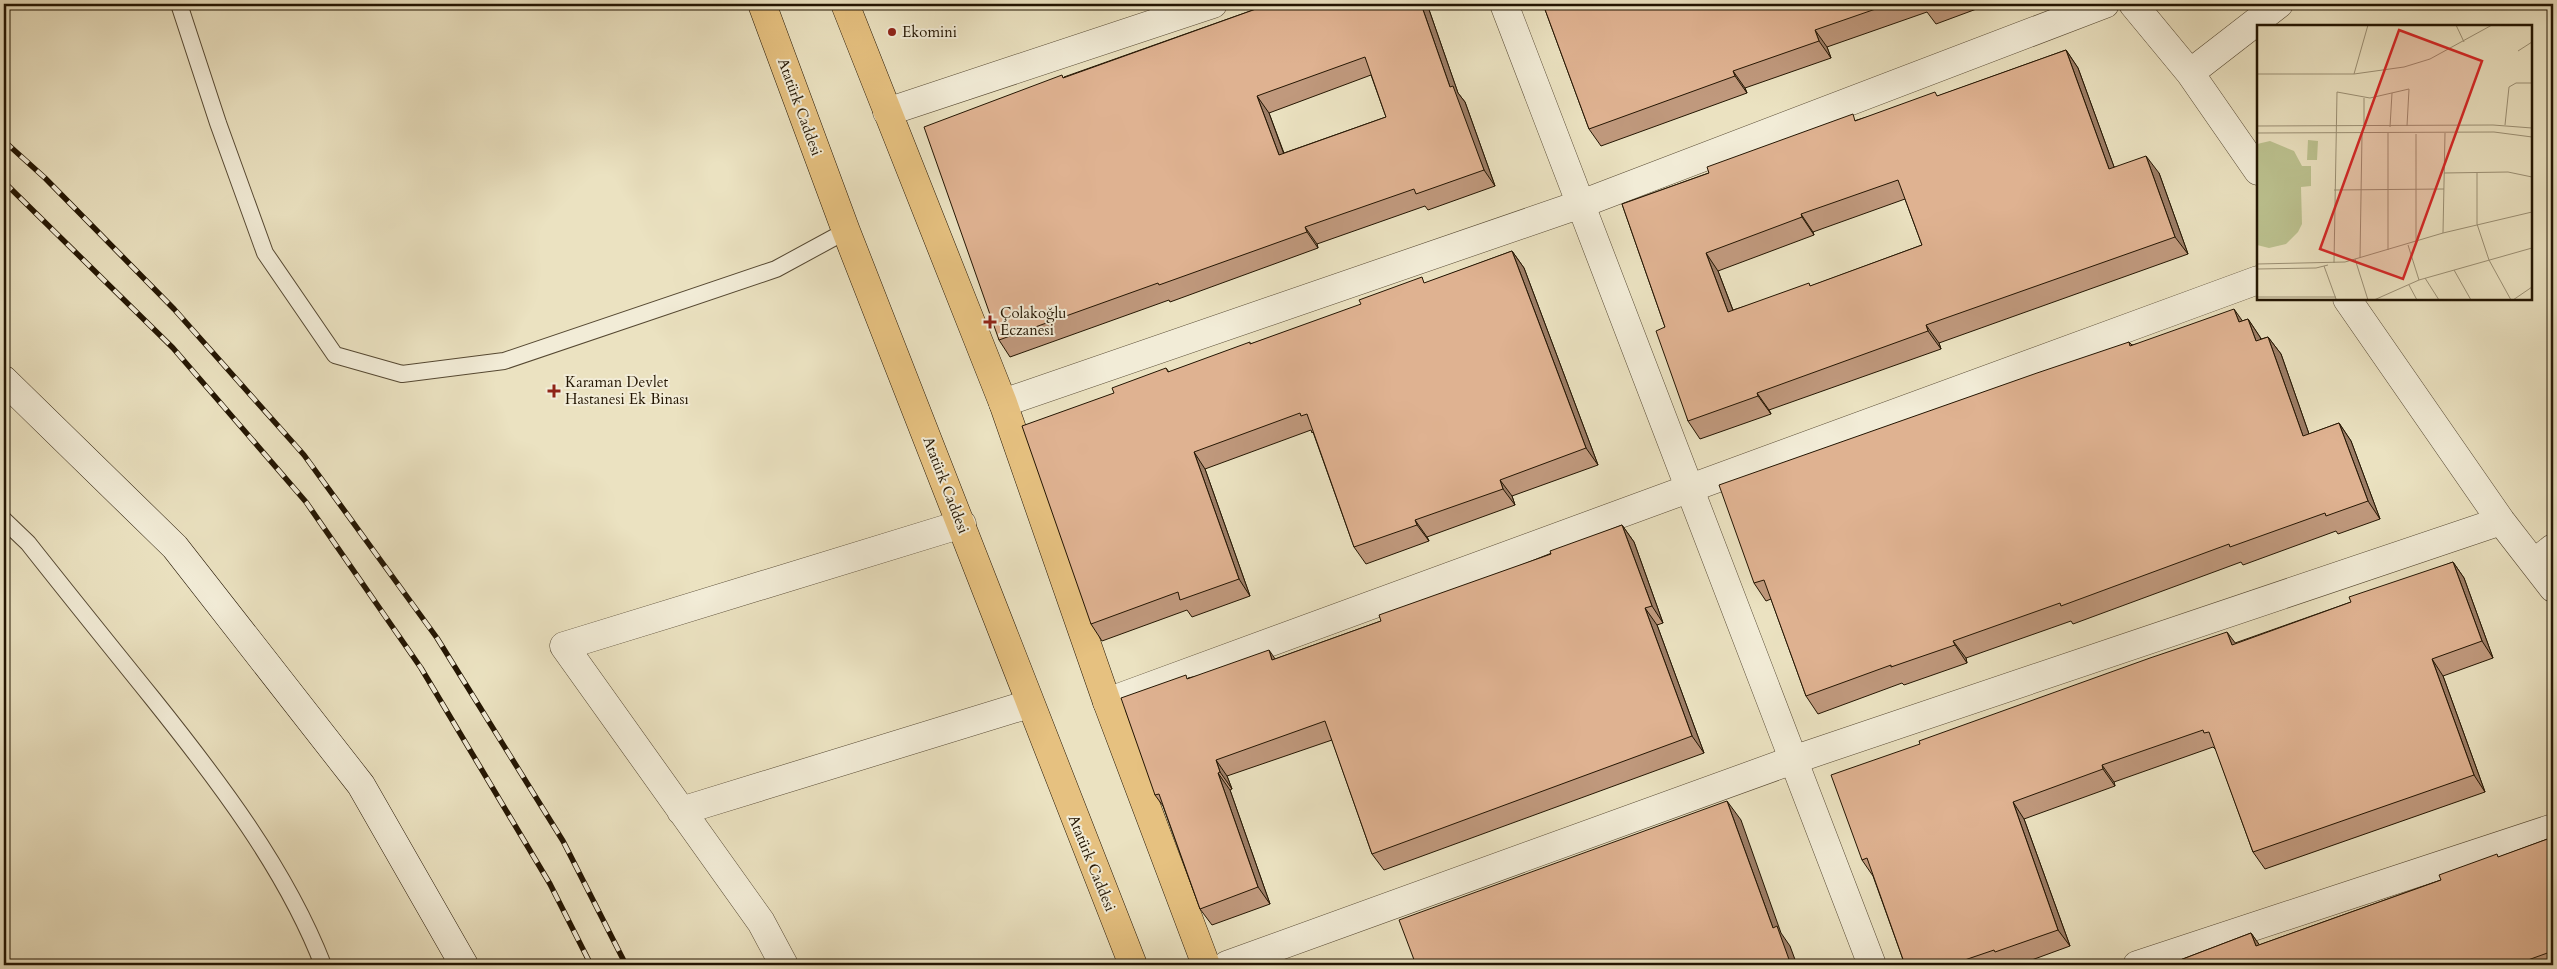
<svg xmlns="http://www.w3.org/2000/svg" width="2557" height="969" viewBox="0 0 2557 969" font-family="Cardo,serif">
<rect width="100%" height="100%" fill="#ebe2c1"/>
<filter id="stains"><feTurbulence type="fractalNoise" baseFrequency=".004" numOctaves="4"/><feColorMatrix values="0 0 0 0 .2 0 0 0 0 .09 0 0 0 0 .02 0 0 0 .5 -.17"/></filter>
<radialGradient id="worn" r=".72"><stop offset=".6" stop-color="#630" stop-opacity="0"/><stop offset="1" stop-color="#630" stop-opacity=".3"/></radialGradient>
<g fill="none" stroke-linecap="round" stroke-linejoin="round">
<defs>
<path id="lane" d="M179,4L218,123L265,253L335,355L402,374L504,361L776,269L846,231
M4,520L28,543C69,595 111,647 153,699C217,779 286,869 323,965"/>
<path id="street" d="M1504,4L1872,965
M2133,4L2190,73L2258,171
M2190,73L2279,4
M887,112L1213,4
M2347,299L2501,521L2553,588
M1003,403L1581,204L2105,4
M2534,563L2553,548
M1107,702L2258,280
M681,811L1029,704
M784,965L761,922L564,646L962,524
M1227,965L1793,760L2501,521
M2137,965L2553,828"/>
<path id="secondary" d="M4,380L175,547L361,785L464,965"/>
<path id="highway" d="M762,4L846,231L1133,965
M845,4L1003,403L1107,702L1206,965"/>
</defs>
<use href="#lane" stroke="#554832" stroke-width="18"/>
<use href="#street" stroke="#554832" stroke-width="29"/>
<use href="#secondary" stroke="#231502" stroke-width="29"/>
<use href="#highway" stroke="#231502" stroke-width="29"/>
<use href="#lane" stroke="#f2ecd7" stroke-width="16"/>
<use href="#street" stroke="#f2ecd7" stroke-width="28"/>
<use href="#secondary" stroke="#f2ecd7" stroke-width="28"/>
<use href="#highway" stroke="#e6c180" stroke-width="28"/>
<defs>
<path id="rail" d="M4,141L45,178L174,309L304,455L437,638L563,841L626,965
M4,182L173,348L306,502L421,668L550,884L591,965"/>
</defs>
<use href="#rail" stroke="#231502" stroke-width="5.5"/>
<use href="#rail" stroke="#f2ecd7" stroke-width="4" stroke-dasharray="11" stroke-linecap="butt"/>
</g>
<path fill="#c0997d" stroke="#231502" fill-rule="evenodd" d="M1270,4H1427L1458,93L1465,102L1495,186L1428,210L1425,206L1317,244L1318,248L1170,302L1169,300L1010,357L999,340L1064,77ZM1371,75L1386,117L1284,153L1269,113Z
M1543,4H1990L1936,24L1927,12L1827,47L1831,58L1745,88L1747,93L1601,146L1589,129Z
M2066,50L2078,68L2114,167L2159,173L2188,254L1939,343L1941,349L1769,410L1771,414L1700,439L1688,421L1665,327L1622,204L1857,120L1938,96ZM1905,199L1922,245L1811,286L1733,310L1718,271L1814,235L1813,232Z
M1512,251L1524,268L1598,465L1512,496L1515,505L1427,537L1429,541L1366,564L1354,547L1313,432L1312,433L1311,430L1205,469L1250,596L1192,617L1187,610L1102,641L1091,624L1166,368L1169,372L1251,344L1426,283Z
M2248,319L2260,337L2261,339L2268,337L2281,354L2309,434L2339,423L2351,441L2380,519L2338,534L2336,531L2243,565L2241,562L2073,624L2071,621L1966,658L1967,663L1904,685L1902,683L1818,714L1806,696L1771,599L1766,601L1754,583L2129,342L2132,345L2242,321Z
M1622,525L1634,542L1663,623L1657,625L1704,753L1384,870L1372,854L1332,740L1227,776L1232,789L1230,790L1270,904L1212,925L1200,909L1163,806L1155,795L1188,678L1275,659L1381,621Z
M2453,562L2464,578L2493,658L2443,676L2485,792L2265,869L2253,852L2216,750L2213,747L2114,782L2115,786L2024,819L2070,946L2018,965H1905L1873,876L1862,860L2235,643L2351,602Z
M2553,837V965H2167L2251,933L2259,945L2441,880L2499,857Z"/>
<path fill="#9c7d66" stroke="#231502" d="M1421,4H1427L1458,93L1465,102L1495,186L1484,170L1450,87Z
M1815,30L1827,47L1831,58L1819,41Z
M2066,50L2078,68L2121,186L2109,169Z
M1733,71L1745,88L1747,93L1735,76Z
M1257,96L1269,113L1290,171L1279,155Z
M2146,156L2159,173L2188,254L2175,237Z
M1801,214L1813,232L1814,235L1802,217Z
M1305,227L1317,244L1318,248L1307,232Z
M1512,251L1524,268L1598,465L1586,448Z
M1706,253L1718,271L1740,329L1728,312Z
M2234,309L2246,326L2239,322Z
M2248,319L2260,337L2269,359L2256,341Z
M1926,325L1939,343L1941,349L1928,331Z
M2268,337L2281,354L2316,454L2303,436Z
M1757,393L1769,410L1771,414L1758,396Z
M2339,423L2351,441L2380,519L2368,501Z
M1194,452L1205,469L1250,596L1239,579Z
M1500,480L1512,496L1515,505L1503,489Z
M1415,520L1427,537L1429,541L1417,525Z
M1622,525L1634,542L1663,623L1652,606Z
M2453,562L2464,578L2493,658L2482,641Z
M1645,608L1657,625L1704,753L1692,736Z
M2227,632L2239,648L2232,645Z
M1953,641L1966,658L1967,663L1955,645Z
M1269,650L1280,666L1272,660Z
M2432,659L2443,676L2485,792L2474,775Z
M1216,760L1227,776L1232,789L1220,772Z
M2102,765L2114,782L2115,786L2103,769Z
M1218,773L1230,790L1270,904L1258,887Z
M1727,801L1741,820L1781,933L1790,946L1797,965H1791L1773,928Z
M2013,802L2024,819L2070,946L2058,930Z
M2251,933L2266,954L2256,946Z"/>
<path fill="#dfb291" stroke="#231502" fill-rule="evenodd" d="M1270,4H1421L1450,87L1453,86L1484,170L1416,194L1414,189L1305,227L1307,232L1159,285L1158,283L999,340L924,127L1062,75L1063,78ZM1365,57L1386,117L1279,155L1257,96Z
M1543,4H1890L1815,30L1819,41L1733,71L1735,76L1589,129Z
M1923,4H1933L1924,7Z
M2066,50L2109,169L2146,156L2175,237L1926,325L1928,331L1757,393L1758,396L1688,421L1656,331L1665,327L1622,204L1709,173L1707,167L1853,114L1855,121L1935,92L1937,96ZM1898,180L1922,245L1810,286L1809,283L1728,312L1706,253L1802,217L1801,214Z
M1512,251L1586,448L1500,480L1503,489L1415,520L1417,525L1354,547L1307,414L1301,416L1300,413L1194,452L1239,579L1180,600L1178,592L1091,624L1022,426L1114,393L1112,388L1166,368L1168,372L1250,342V344L1361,304L1359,300L1422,277L1424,283Z
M2234,309L2239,322L2248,319L2256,341L2268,337L2303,436L2339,423L2368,501L2326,516L2325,513L2230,547L2229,544L2061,606L2060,603L1953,641L1955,645L1891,667V665L1806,696L1764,580L1754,583L1719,485L2037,373L2129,342L2130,346Z
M1622,525L1652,606L1645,608L1692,736L1372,854L1325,721L1216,760L1220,772L1218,773L1258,887L1200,909L1159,794L1155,795L1121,698L1186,675L1187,679L1269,650L1272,660L1381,621L1379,615L1551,554L1550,551Z
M2453,562L2482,641L2432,659L2474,775L2253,852L2209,732L2204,733L2203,730L2102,765L2103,769L2013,802L2058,930L1995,952L1994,950L1950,965H1905L1867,858L1862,860L1831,775L1920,744L1919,741L2150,658L2227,632L2232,645L2351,602L2349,597Z
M1727,801L1773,928L1777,926L1791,965H1416L1399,920Z
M2553,837V951L2514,965H2167L2251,933L2256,946L2441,880L2439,875L2497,854L2498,857Z"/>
<g fill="#8f2418" stroke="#f2ecd7" stroke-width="2">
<circle cx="892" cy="32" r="5"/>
<path d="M987.5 314.5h5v5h5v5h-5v5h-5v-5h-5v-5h5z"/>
<path d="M551.5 383.5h5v5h5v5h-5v5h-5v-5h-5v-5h5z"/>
</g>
<g text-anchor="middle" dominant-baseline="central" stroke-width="4" stroke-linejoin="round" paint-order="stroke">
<g font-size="15" fill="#231502" stroke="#f2ecd7" text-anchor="start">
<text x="902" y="32">Ekomini</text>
<text x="1000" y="313">Çolakoğlu<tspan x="1000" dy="17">Eczanesi</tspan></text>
<text x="565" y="382">Karaman Devlet<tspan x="565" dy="17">Hastanesi Ek Binası</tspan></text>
</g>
<g font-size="15" fill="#231502" stroke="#f2ecd7">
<text transform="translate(800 107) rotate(70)">Atatürk Caddesi</text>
<text transform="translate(946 485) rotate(69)">Atatürk Caddesi</text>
<text transform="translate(1092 863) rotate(68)">Atatürk Caddesi</text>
</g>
</g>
<g transform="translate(2257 25)">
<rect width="275" height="275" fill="#ebe2c1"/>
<path d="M51,115L61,116L60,135H50ZM13,116L37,126L45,141H54V161L44,162L45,199L41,207L29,219L12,223L0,220V119Z" fill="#bcc290"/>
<path fill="none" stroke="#9b9075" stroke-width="1" d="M199,0L207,17M261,26L275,17M0,49H97L147,42L173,34L235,0M97,49L111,0M107,73V102M248,100L252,62L259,58H275M0,101L236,100L275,103M133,102L135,68M0,108L237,107L275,112M131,108V225M187,148L251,147L275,152M220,148V199L232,235L254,275M77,165L187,164M186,208L188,108M159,217V109M151,220L162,255M103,233L105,109M98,234L111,275M77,238L80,67L113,73L152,64L150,101M0,239L88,237L186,208L275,187M67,241L79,274M0,244L59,243L71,240M197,245L214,275M168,253L182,275M152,260L160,275M0,272H79M117,275L162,255L275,223M256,275L275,262"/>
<path fill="#d62828" fill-opacity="0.15" stroke="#d62828" stroke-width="2.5" d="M142,5L225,36L146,254L63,224Z"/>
<rect width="275" height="275" fill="none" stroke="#231502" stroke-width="2.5"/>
</g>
<rect width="2557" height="969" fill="none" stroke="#ebe2c1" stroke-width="20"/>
<rect x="5" y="5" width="2547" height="959" fill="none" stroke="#231502" stroke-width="2.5"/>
<rect x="10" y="10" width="2537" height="949" fill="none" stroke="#231502"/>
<rect width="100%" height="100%" filter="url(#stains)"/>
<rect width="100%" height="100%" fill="url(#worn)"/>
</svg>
